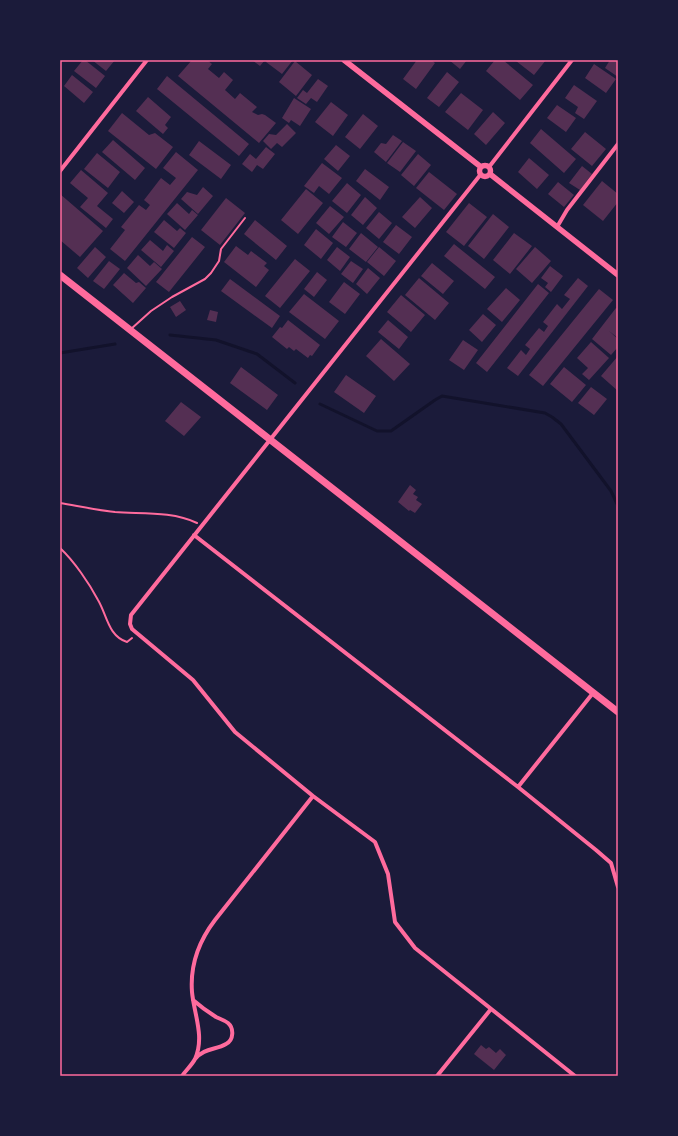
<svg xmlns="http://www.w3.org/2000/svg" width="678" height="1136" viewBox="0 0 678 1136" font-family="Cabin,sans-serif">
<rect width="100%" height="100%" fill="#1b1b3a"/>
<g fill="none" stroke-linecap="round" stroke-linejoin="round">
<path stroke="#12122b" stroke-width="3" d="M170,335L216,340L257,354L295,383
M60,353L115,344
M320,404L377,431H391L435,400L442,396L545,413L552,417L561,424L611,491L618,506"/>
</g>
<path fill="#542f53" d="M83,60H85L105,76L96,88L74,71Z
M92,60H115L106,71Z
M192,60H207L212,64L208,69L219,78L224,72L233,80L225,90L235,99L240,93L257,107L252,112L258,115L262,114L265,115L276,123L259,143L178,76Z
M252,60H265L260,66Z
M267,60H293L282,74L266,62Z
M417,60H431L435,63L416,89L403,79Z
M449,60H467L460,69Z
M495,60H503L533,85L520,100L486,71Z
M517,60H546L534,75L516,61Z
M610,60H618V77L605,68Z
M295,61L312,75L296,96L279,82Z
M594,64L616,79L606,93L585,78Z
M447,72L459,82L439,107L427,98Z
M72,75L93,92L84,103L64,86Z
M167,76L249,144L239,156L157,89Z
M318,79L328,86L317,102L311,98L306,104L297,98L303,90L307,93Z
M574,85L597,101L584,119L575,113L578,107L565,98Z
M461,93L483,110L468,130L445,112Z
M148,97L171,117L165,125L168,128L163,134L136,111Z
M294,98L311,109L300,126L291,120L289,123L282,118Z
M331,102L348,115L333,136L315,122Z
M557,105L576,118L566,132L547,118Z
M493,112L505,123L486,145L474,134Z
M122,113L149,135L155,133L173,147L156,169L108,131Z
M363,114L378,126L360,149L345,137Z
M287,124L296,133L282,147L277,143L271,149L263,141L269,134L276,135Z
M541,129L576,159L564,173L530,143Z
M585,132L606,149L592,166L571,149Z
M393,135L402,141L386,162L374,152L381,143L386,144Z
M113,140L145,168L135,180L102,152Z
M199,141L231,165L221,179L189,155Z
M403,142L416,151L400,172L387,163Z
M336,145L350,156L338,171L324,159Z
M266,147L275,154L263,169L257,165L252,172L242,164L250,154L256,159Z
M176,152L198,170L125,261L110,249L125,230L121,227L139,205L146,210L150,205L144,200L161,178L170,185L176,178L163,168Z
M97,153L120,172L108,188L84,169Z
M418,154L431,165L414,186L401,175Z
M529,158L549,175L537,189L518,172Z
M322,163L342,178L329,194L319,186L314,193L304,186Z
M582,166L592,174L580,190L569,183Z
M365,169L389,187L380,200L356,181Z
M81,170L108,193L97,206L113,219L106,228L80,207L88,198L70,183Z
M429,172L457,194L444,210L416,188Z
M602,181L618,194V202L603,221L583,205Z
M558,182L574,195L564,207L548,194Z
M347,183L361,195L347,213L332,201Z
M203,187L213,196L198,214L181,199L187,192L197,195Z
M306,189L323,203L298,234L281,220Z
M122,191L134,202L124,213L112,203Z
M60,194L103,231L80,257L60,240Z
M365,197L377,208L363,225L351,215Z
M420,197L432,208L415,228L402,217Z
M226,198L245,213L220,245L201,230Z
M177,203L189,214L192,210L198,215L185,230L167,214Z
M469,203L487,217L464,246L446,232Z
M330,206L344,217L329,234L316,223Z
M379,212L392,223L379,239L366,228Z
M493,214L509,227L484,259L468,246Z
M164,220L177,231L180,228L186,233L174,248L154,232Z
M255,220L287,246L276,260L244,234Z
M343,222L357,233L346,247L332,237Z
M396,225L412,237L399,254L383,242Z
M316,229L333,243L321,259L304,245Z
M361,233L378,247L366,262L349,249Z
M514,233L532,246L510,274L493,260Z
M192,237L205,247L169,292L156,282Z
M150,240L163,251L167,245L174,251L161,267L141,250Z
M454,244L495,277L485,289L444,256Z
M236,246L248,255L251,251L267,263L264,266L269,270L256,287L224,262Z
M95,247L106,257L88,278L77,268Z
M337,247L350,257L340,271L327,260Z
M379,247L396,261L384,276L367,262Z
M535,247L551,261L532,283L516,269Z
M138,255L150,266L154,262L162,269L146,286L127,268Z
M295,259L310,271L280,308L265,296Z
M109,261L120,269L104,289L93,281Z
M351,261L363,269L353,283L341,274Z
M432,263L454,281L443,294L421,276Z
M550,266L563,276L551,292L545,287L548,283L541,278Z
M368,268L380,278L367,294L356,284Z
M317,272L327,280L314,297L304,289Z
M124,273L136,283L139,282L146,288L133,303L113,285Z
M419,278L449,303L435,320L405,295Z
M578,278L588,286L518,376L507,368L521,350L526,355L530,349L525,345L539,328L544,332L548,326L543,322L557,304L562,309L570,299L564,295Z
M230,279L280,316L272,328L221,291Z
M344,282L360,294L345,314L329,302Z
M538,284L549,293L487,372L476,363Z
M506,288L520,300L502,322L487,309Z
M599,289L613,300L543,386L529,375Z
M304,294L339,321L325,339L289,312Z
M401,295L425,315L411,332L387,312Z
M180,301L186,310L176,317L170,307Z
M616,308L618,309V338L609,331L618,339V347L611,355L592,339Z
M210,310L218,312L216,322L207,320Z
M483,314L496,325L482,342L469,330Z
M288,320L320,345L312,356L310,355L308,358L296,349L294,351L289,347L287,349L272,337L280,327L282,328Z
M388,320L408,337L399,349L378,332Z
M381,339L410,364L394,381L366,356Z
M463,340L478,350L464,370L449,360Z
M591,342L609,358L589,380L582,374L588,368L577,358Z
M618,356V391L601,376Z
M241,367L278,395L267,410L230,383Z
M564,367L586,385L572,402L550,384Z
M346,375L376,396L364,413L334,392Z
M591,387L607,399L594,415L578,403Z
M181,402L201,417L184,436L165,421Z
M410,485L416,490L413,494L418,497L416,500L422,504L415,513L410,510L409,511L398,502Z
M481,1045L486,1049L489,1047L496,1053L500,1049L506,1055L494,1070L474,1054Z"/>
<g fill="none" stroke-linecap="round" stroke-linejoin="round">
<path stroke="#ff6b9d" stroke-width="2" d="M60,503C78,506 96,510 115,512C141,514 172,511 197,523
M60,548C74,561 89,583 98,600C107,615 108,636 127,642L132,638"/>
<path stroke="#ff6b9d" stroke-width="2" d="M131,329L151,311L172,297L205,279L211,273L219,261L221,249L245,218"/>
<path stroke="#ff6b9d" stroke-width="4" d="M489,167L572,60
M60,171L147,60
M481,174L131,615L130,624L132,629L193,680L235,732L313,796L375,842L388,874L395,922L415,948L575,1076
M557,227L567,210L618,144
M194,535L518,787L596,850L611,863L618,887
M518,787L593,693
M193,1000C201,1007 208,1012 216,1017C220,1019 224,1020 228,1023C234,1028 234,1040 226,1044C216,1050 204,1048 195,1059
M182,1076C186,1070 192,1065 195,1059C205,1037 194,1014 192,992C190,966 199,941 215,920L313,796
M437,1076L491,1009"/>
<path stroke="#ff6b9d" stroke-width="5.5" d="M344,60L481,167
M479.5 171a5.5 5.5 0 1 1 11 0a5.5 5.5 0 1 1-11 0Z
M490,174L618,275"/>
<path stroke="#ff6b9d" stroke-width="7" d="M60,275L618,712"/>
</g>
<rect width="678" height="1136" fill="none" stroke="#1b1b3a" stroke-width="122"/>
<rect x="61" y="61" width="556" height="1014" fill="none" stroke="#ff6b9d" stroke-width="1.5"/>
</svg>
